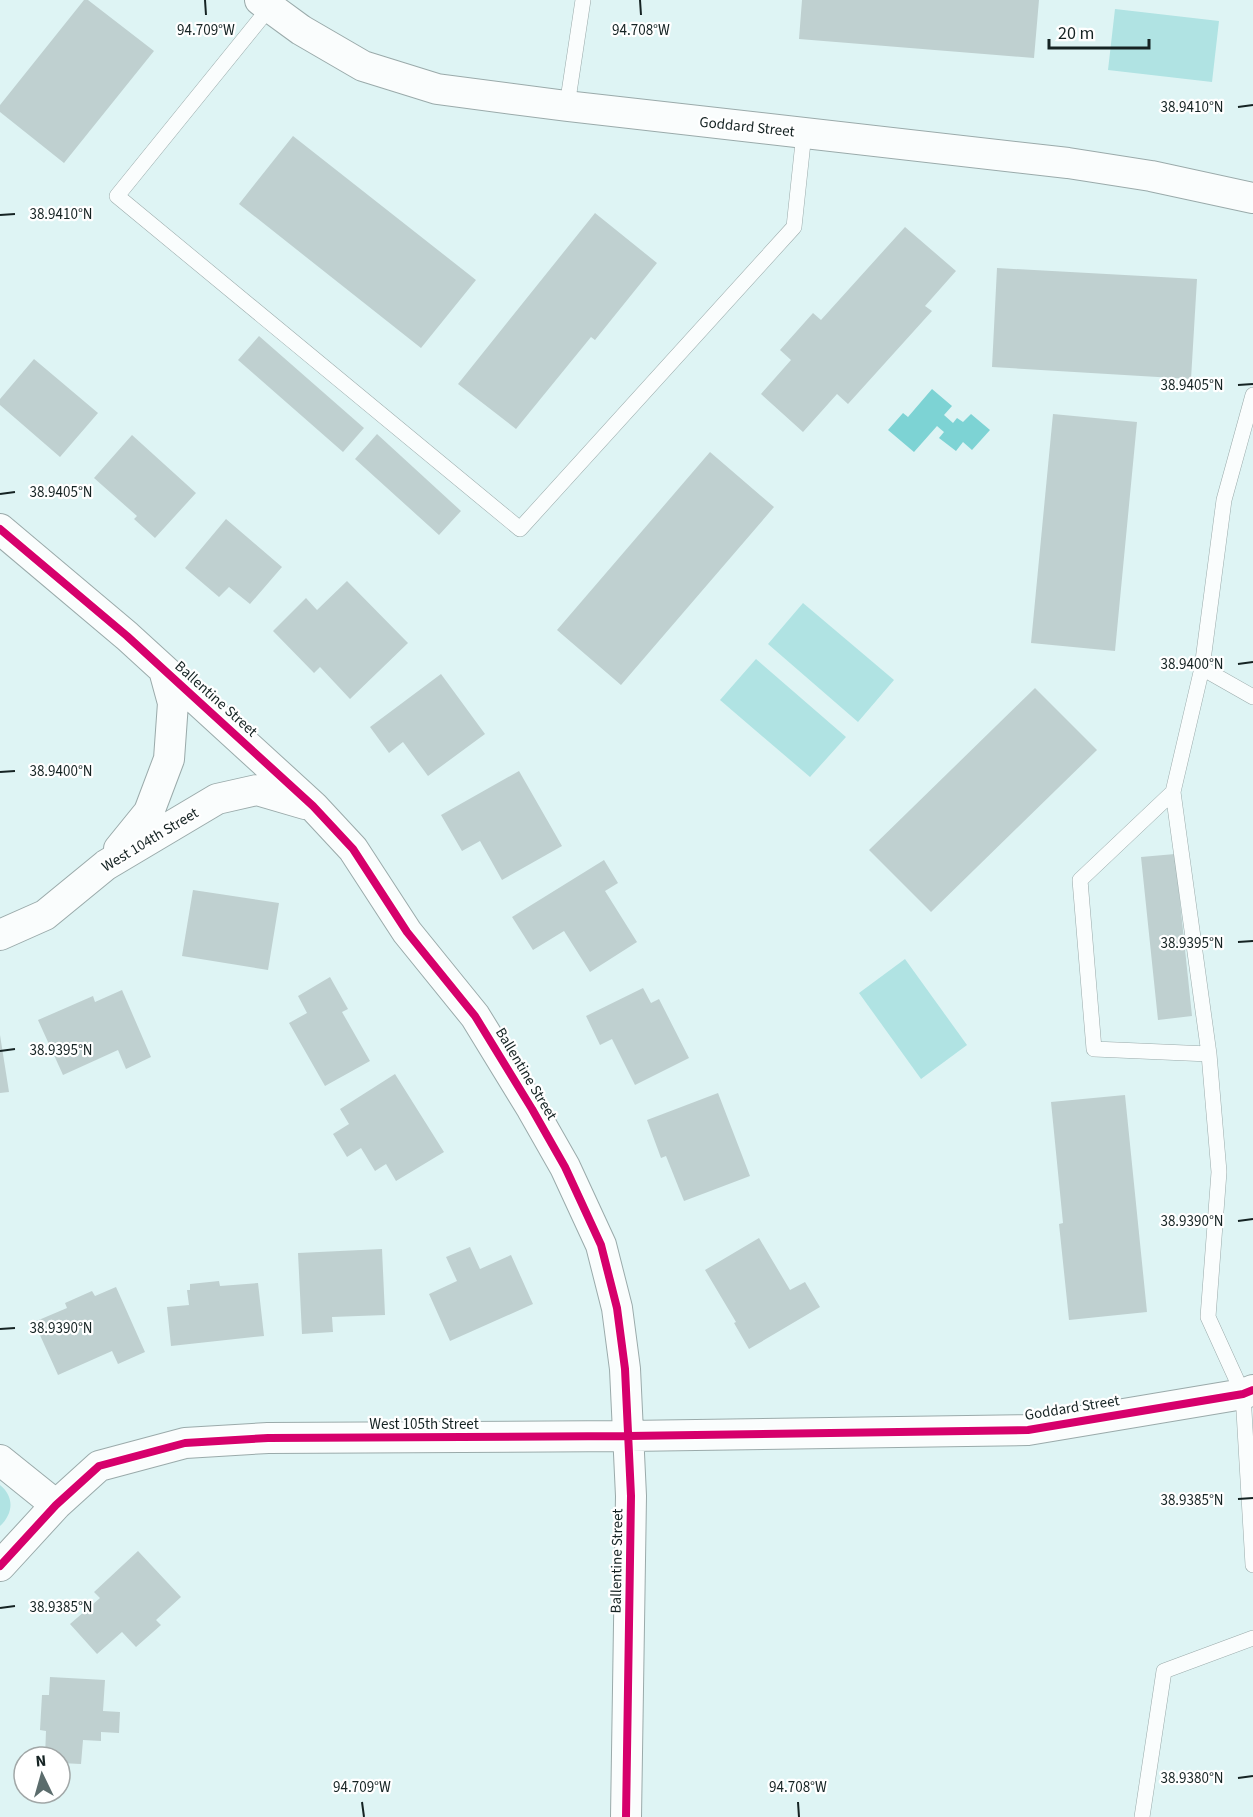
<svg xmlns="http://www.w3.org/2000/svg" width="1253" height="1817" viewBox="0 0 1253 1817" font-family="'Source Sans 3',sans-serif">
<rect width="100%" height="100%" fill="#def4f4"/>
<path fill="#b0e3e3" d="M1115,9L1219,21L1212,82L1108,70Z
M803,603L894,680L858,722L768,644Z
M756,659L846,737L810,777L720,700Z
M905,959L967,1045L921,1079L859,993Z
M0,1485C15,1497 13,1514 0,1526Z"/>
<path fill="#7dd3d4" d="M932,389L952,406L944,415L953,423L957,418L963,422L971,414L990,430L972,450L963,442L956,451L939,438L944,432L937,426L914,452L888,430L903,413L908,417Z"/>
<path fill="#bfd0d0" d="M84,0H88L154,51L64,163L0,112V105Z
M802,0H1039L1034,58L799,39Z
M293,136L476,280L421,348L239,204Z
M595,213L657,263L595,340L591,337L516,429L458,384Z
M905,227L956,271L925,306L932,311L848,404L837,394L803,432L761,394L791,360L780,350L813,313L821,320Z
M997,268L1197,279L1191,379L992,367Z
M259,336L364,428L343,452L238,360Z
M34,359L98,413L60,457L0,405V399Z
M1053,414L1137,422L1115,651L1031,643Z
M377,434L461,511L439,535L355,459Z
M132,435L196,493L155,538L134,519L137,516L94,478Z
M710,452L774,507L621,685L557,630Z
M226,519L282,567L250,604L229,587L219,597L185,568Z
M347,581L408,643L350,699L320,667L314,673L273,631L306,598L317,610Z
M441,674L485,734L428,776L403,742L389,753L370,727Z
M1035,688L1097,750L931,912L869,850Z
M519,771L562,846L502,880L480,841L462,851L441,815Z
M1175,854L1192,1016L1158,1020L1141,857Z
M604,860L618,883L605,891L637,942L590,972L564,931L533,950L512,917Z
M193,890L279,903L268,970L182,956Z
M330,977L348,1009L342,1012L370,1061L325,1086L289,1023L307,1013L298,996Z
M643,988L651,1003L659,999L689,1058L635,1085L612,1039L600,1045L586,1016Z
M122,990L151,1057L126,1069L118,1050L63,1075L38,1020L93,996L95,1002Z
M0,1035L9,1092L0,1093Z
M395,1074L444,1152L396,1181L386,1164L375,1171L361,1148L347,1157L333,1134L349,1124L340,1109Z
M718,1093L750,1176L684,1201L666,1156L661,1158L647,1120Z
M1125,1095L1147,1312L1069,1320L1059,1224L1063,1223L1051,1102Z
M759,1238L790,1290L805,1282L820,1307L749,1349L734,1323L736,1322L705,1270Z
M470,1247L480,1269L511,1255L533,1304L450,1341L429,1294L457,1281L446,1257Z
M382,1249L385,1315L332,1317L333,1332L302,1334L298,1253Z
M219,1281L220,1286L258,1283L264,1336L171,1346L167,1307L189,1305L187,1290H190V1284Z
M116,1287L145,1352L118,1364L112,1351L58,1375L34,1322L67,1308L65,1303L92,1291L95,1296Z
M138,1551L181,1597L156,1620L161,1625L136,1647L122,1632L97,1654L70,1624L100,1598L94,1592Z
M50,1677L105,1680L103,1711L120,1712L119,1733L101,1732V1741L83,1740L81,1764L60,1763V1757H45L46,1731L40,1730L42,1695H49Z"/>
<g fill="none" stroke-linecap="round" stroke-linejoin="round">
<defs>
<path id="lane" d="M270,7L117,196L520,529L794,227L804,133
M567,106L583,0
M1202,668L1253,697
M1173,792L1080,880L1094,1049L1209,1054L1173,792L1202,668L1224,500L1253,395
M1209,1054L1219,1172L1208,1317L1243,1394L1253,1565
M1142,1817L1164,1671L1253,1638"/>
<path id="street" d="M260,0L301,30L363,66L437,89L567,106L1068,163L1151,176L1253,198
M0,529L127,636L313,806L353,849L407,932L475,1016L532,1109L565,1167L601,1245L617,1308L625,1369L631,1496L626,1817
M119,849L149,812L169,759L173,703L164,670
M0,935L45,915L106,865L217,799L257,790L305,804
M0,1460L56,1505
M0,1566L56,1505L99,1466L185,1443L268,1438L628,1436L1028,1430L1243,1394L1253,1390"/>
</defs>
<use href="#lane" stroke="#9aaaaa" stroke-width="16"/>
<use href="#street" stroke="#9aaaaa" stroke-width="32"/>
<use href="#lane" stroke="#fafdfd" stroke-width="15"/>
<use href="#street" stroke="#fafdfd" stroke-width="30"/>
<defs>
<path id="cycleway" d="M0,529L127,636L313,806L353,849L407,932L475,1016L532,1109L565,1167L601,1245L617,1308L625,1369L631,1496L626,1817
M0,1566L56,1505L99,1466L185,1443L268,1438L628,1436L1028,1430L1243,1394L1253,1390"/>
</defs>
<use href="#cycleway" stroke="#fff" stroke-width="11"/>
<use href="#cycleway" stroke="#d6006c" stroke-width="8"/>
</g>
<path fill="none" stroke="#152323" stroke-width="2" d="M205,0L206,15M640,0L641,15M1238,107L1253,105M0,215L15,214M1238,385L1253,384M0,494L15,492M1238,664L1253,662M0,772L15,771M1238,942L1253,941M0,1051L15,1049M1238,1221L1253,1219M0,1329L15,1328M1238,1499L1253,1498M0,1608L15,1606M1238,1778L1253,1776M362,1802L364,1817M798,1802L799,1817"/>
<g text-anchor="middle" dominant-baseline="central" stroke-width="4.5" stroke-linejoin="round" paint-order="stroke">
<g font-size="15" fill="#152323" stroke="#fff">
<text transform="translate(747 127) rotate(6)">Goddard Street</text>
<text transform="translate(216 699) rotate(42)">Ballentine Street</text>
<text transform="translate(150 840) rotate(-31)">West 104th Street</text>
<text transform="translate(526 1074) rotate(59)">Ballentine Street</text>
<text transform="translate(1072 1408) rotate(-9)">Goddard Street</text>
<text x="424" y="1424">West 105th Street</text>
<text transform="translate(617 1561) rotate(-89)">Ballentine Street</text>
</g>
</g>
<g font-size="15" text-anchor="middle" fill="#152323" stroke="#fff" stroke-width="4.5" stroke-linejoin="round" paint-order="stroke">
<text x="206" y="35">94.709°W</text>
<text x="641" y="35">94.708°W</text>
<text x="1192" y="112">38.9410°N</text>
<text x="61" y="219">38.9410°N</text>
<text x="1192" y="390">38.9405°N</text>
<text x="61" y="497">38.9405°N</text>
<text x="1192" y="669">38.9400°N</text>
<text x="61" y="776">38.9400°N</text>
<text x="1192" y="948">38.9395°N</text>
<text x="61" y="1055">38.9395°N</text>
<text x="1192" y="1226">38.9390°N</text>
<text x="61" y="1333">38.9390°N</text>
<text x="1192" y="1505">38.9385°N</text>
<text x="61" y="1612">38.9385°N</text>
<text x="1192" y="1783">38.9380°N</text>
<text x="362" y="1792">94.709°W</text>
<text x="798" y="1792">94.708°W</text>
</g>
<g transform="translate(42 1775) rotate(355)"><circle r="28" fill="#ffffff" stroke="#a1a7a7" stroke-width="1.5"/>
<path d="M0-4.5L10 22L0 15L-10 22Z" fill="#5b6c6c"/>
<text y="-9" font-size="16" font-weight="bold" text-anchor="middle" fill="#152323">N</text>
</g>
<path d="M1049 39v9h100v-9" fill="none" stroke="#152323" stroke-width="3"/>
<text x="1058" y="39" font-size="18" fill="#152323" stroke="#ffffff" stroke-width="4.5" paint-order="stroke">20 m</text>
</svg>
